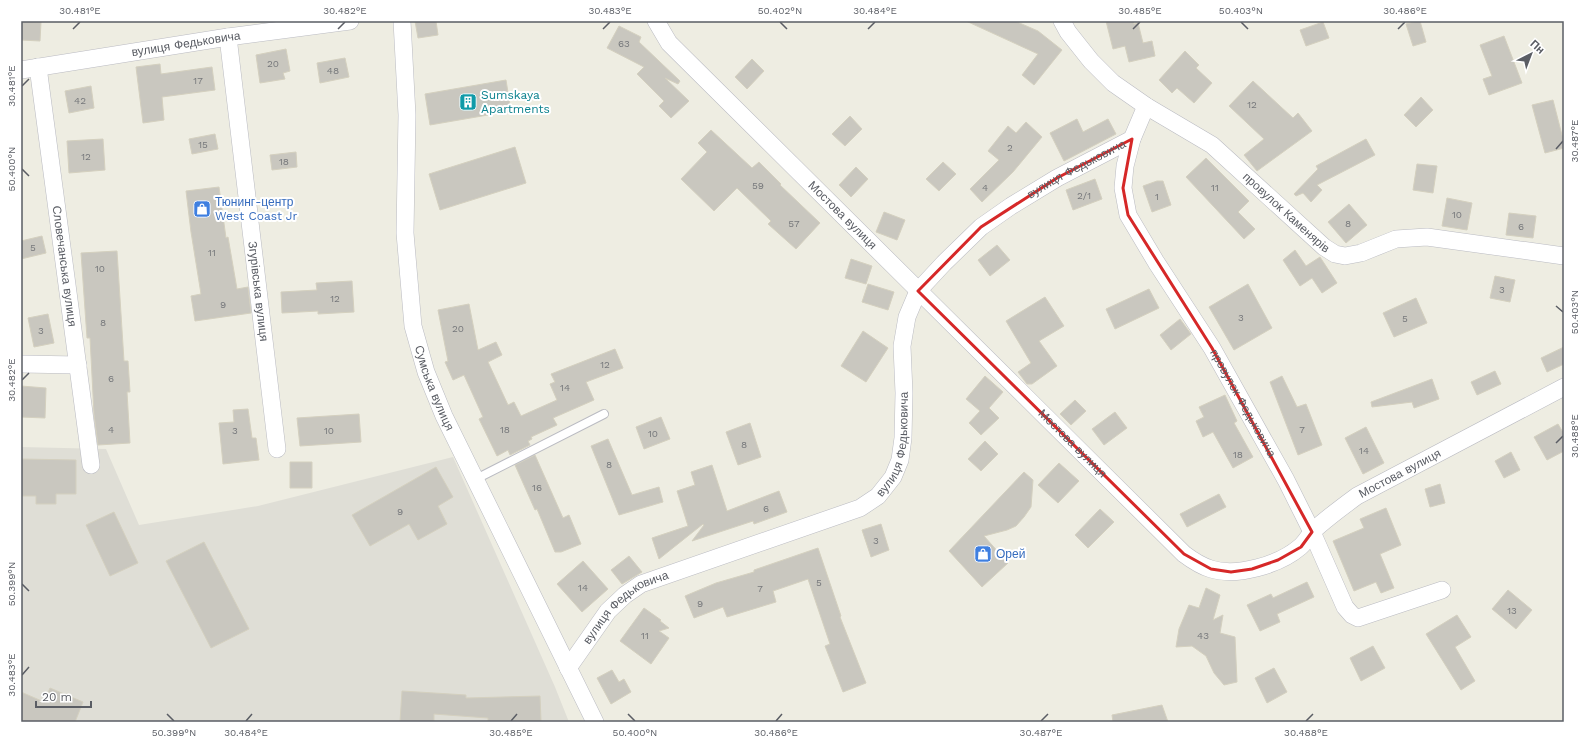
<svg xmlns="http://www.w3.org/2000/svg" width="1585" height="743" viewBox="0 0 1585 743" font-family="'Work Sans',sans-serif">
<rect width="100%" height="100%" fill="#eeede2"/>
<path fill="#dfded6" d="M21,447L106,449L139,525L258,506L453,457L555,687L569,722H21Z"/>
<path fill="#c9c7bf" stroke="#d4d0bf" d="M21,21L41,22L40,41L21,40Z
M415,21H436L438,35L418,38Z
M966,21H1015L1038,31L1062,50L1034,85L1022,75L1038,54Z
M1106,21H1133L1134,24L1138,23L1143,43L1152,41L1155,56L1129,62L1125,46L1113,49Z
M1418,21H1420L1426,42L1413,46L1406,24Z
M1323,22L1329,38L1306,46L1300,30Z
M619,26L641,37L639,42L680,81L678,84L665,78L689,101L671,118L659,106L664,101L637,74L644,67L607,48Z
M1504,36L1522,83L1489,95L1483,79L1492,76L1480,45Z
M286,49L290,71L283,73L285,79L260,83L256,55Z
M1185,51L1199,65L1196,68L1212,83L1194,103L1177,88L1172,93L1159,80Z
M345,58L349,77L320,83L317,63Z
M752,59L764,71L747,89L735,77Z
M160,64L161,74L212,67L215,90L162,97L164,120L143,123L136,67Z
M506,80L511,111L430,125L425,94Z
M1253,81L1293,118L1298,113L1312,131L1257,171L1244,155L1264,139L1229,106Z
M91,86L94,108L69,113L65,91Z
M1421,97L1433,110L1416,127L1404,115Z
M1553,100L1564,143V148L1545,153L1532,105Z
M850,116L862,129L845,146L832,134Z
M1077,119L1083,132L1108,119L1116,134L1064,161L1050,133Z
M1026,122L1042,137L1013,172L982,202L970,189L999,160L988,151L1008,126L1016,133Z
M711,130L752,168L759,162L781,184L780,185L820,223L796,249L768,224L771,221L737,188L714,211L681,179L707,152L698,143Z
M215,134L218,149L192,154L189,139Z
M103,139L105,170L69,173L67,141Z
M1366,139L1375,155L1317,185L1322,190L1311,202L1303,193L1296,196L1294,194L1318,169L1316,166Z
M515,147L526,183L440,210L429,174Z
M296,152L297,167L272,170L270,155Z
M1206,158L1249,201L1238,212L1255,229L1244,239L1186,177Z
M943,162L956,174L939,191L926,179Z
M1417,164L1437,166L1433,193L1413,190Z
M856,167L868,179L851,197L839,185Z
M1095,179L1102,199L1073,210L1066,190Z
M1157,181H1163L1171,205L1152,212L1143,186Z
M219,187L226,238L228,237L237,289L248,287L251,313L195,321L191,296L201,294L191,232L186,191Z
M1447,198L1472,203L1467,230L1442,226Z
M1349,204L1367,225L1346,243L1328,222Z
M884,212L905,220L897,240L876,232Z
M1509,213L1536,216L1533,238L1506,235Z
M42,236L46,253L21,259V241Z
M997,245L1010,260L990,276L978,260Z
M1295,250L1306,266L1320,257L1337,283L1322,293L1312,278L1300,286L1283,260Z
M117,251L124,361H128L130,392H127L130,443L98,445L94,414L90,338H87L81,253Z
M851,259L872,266L866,284L845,278Z
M1495,276L1515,280L1510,302L1490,298Z
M352,281L354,312L318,314V311L282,313L281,292L317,290L316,283Z
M868,284L894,292L888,310L862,302Z
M1248,284L1272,328L1234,350L1209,307Z
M1149,289L1159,308L1115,329L1106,309Z
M1045,297L1064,326L1039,341L1057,366L1032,384H1027L1018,372L1031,363L1006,321Z
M1416,298L1427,323L1394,337L1383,313Z
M469,304L478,350L496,342L502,355L488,362L508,405L514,402L521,416L557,400L550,384L555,382L551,374L615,349L623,368L586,382L594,400L553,418L557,425L531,437L532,439L528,441L530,445L510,455L508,450L497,456L479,419L483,417L464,375L453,380L445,362L448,361L438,310Z
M48,314L54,343L34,347L28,318Z
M1180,319L1191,334L1171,350L1160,335Z
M863,331L888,348L866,382L841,366Z
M1564,347V364L1547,372L1541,358Z
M1495,371L1501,384L1477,395L1471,382Z
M985,376L1003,392L989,408L999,418L981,435L969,423L980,411L966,399Z
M1282,376L1297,407L1306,404L1322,445L1298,455L1270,382Z
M1432,379L1439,399L1414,408L1412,402L1372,407L1371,402Z
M21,386L46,388L45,418L21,417Z
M1225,395L1237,421L1234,423L1253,457L1233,468L1213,432L1203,437L1196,421L1204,417L1199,407Z
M1075,400L1086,411L1071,425L1060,414Z
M248,409L252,438H256L259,460L223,464L219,423L234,422L233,410Z
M1115,412L1127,428L1104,445L1092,429Z
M359,414L361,442L300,446L297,418Z
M661,417L670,439L644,449L636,427Z
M750,423L761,457L738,465L726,432Z
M1558,424L1564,434V451L1547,460L1534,437Z
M1366,427L1384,463L1363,474L1345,438Z
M608,439L632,495L659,487L663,502L619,515L591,446Z
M985,441L998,454L981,471L968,459Z
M1511,452L1520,470L1504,478L1495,461Z
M535,455L563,518L569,515L581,544L561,552H555L537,509L535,510L515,465Z
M21,459L76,460V494H56V504H36V496H21Z
M290,462H312V488H290Z
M1059,463L1079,481L1058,503L1038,485Z
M712,465L727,511L779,491L787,512L754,524L753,521L692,541L704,525L703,524L659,559L652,538L688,526L677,491L695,485L691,472Z
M436,467L453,497L438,506L447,524L418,540L409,524L370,546L352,515Z
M1024,472L1033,480L1031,507L1024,517L1016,526L1007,530L984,536L1008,563L982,587L949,551Z
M1440,484L1445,503L1430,507L1425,489Z
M1219,494L1226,507L1187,527L1180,514Z
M1386,508L1401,545L1380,554L1394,588L1381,593L1376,582L1354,591L1333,541L1364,528L1360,519Z
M1100,509L1114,522L1088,548L1075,535Z
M114,512L138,563L110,576L86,525Z
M881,524L889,550L871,557L862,530Z
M204,542L249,629L211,648L166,561Z
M818,548L841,616L840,617L866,683L843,692L825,646L830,644L808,579L773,591L776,602L727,617L723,607L694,618L685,596L716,583L754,572V570Z
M629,556L642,572L622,584L611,570Z
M583,561L608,589L582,612L557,584Z
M1307,582L1314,597L1277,614L1280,622L1260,631L1247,605L1271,594L1273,598Z
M1206,588L1220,595L1213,620L1223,615L1220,633L1235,637L1237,682L1224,685L1214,673L1206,656L1192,646L1176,647L1179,629L1189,605L1199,608Z
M1508,590L1532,610L1516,629L1492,609Z
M644,608L661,620L660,621L669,628L659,631L669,638L651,664L620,641Z
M1457,615L1471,637L1455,647L1475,681L1461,690L1426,634Z
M1373,646L1385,668L1361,681L1350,658Z
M1274,668L1287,692L1267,703L1255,678Z
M612,670L619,682L624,679L631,692L611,704L597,678Z
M50,688L83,702L75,722H21V692L44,702Z
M402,691L466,695V698L540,696L541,721L488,722V718L434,714V722H400Z
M1162,705L1168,722H1113L1112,715Z"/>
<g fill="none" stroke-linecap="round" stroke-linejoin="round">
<defs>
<path id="lane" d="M474,480L604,414"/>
<g id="street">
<path id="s1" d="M402,21L407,115L405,233L413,326L426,372L444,416L595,722"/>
<path id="s2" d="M656,21L669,43L1184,554C1192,560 1201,566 1211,569C1237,577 1279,565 1300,547C1306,542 1309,535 1314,530C1327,518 1342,507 1357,496L1564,387"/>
<path id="s3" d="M1062,21L1068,32L1091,61L1113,83L1146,106L1212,145L1324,247L1335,254L1345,256L1361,253L1396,239L1427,237L1564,256"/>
<path id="s4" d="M228,37L277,449"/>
<path id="s5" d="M38,67L91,465"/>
<path id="s6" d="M21,70L228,37L350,21"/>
<path id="s7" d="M1146,106L1132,139L1125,166L1123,188L1128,215L1156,262L1212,348L1286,480L1312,532L1345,607L1352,615L1358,618L1442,590"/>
<path d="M21,364L78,365"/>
<path id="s8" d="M568,668L608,611L625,595L641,584L860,508L878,496L893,477L900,460L903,438L904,393L902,346L907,317L918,291L944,263L981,227L1011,206L1057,178L1132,139"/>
</g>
</defs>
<use href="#lane" stroke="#babbc2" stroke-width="10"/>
<use href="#street" stroke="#babbc2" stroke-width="18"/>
<use href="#lane" stroke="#fff" stroke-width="8"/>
<use href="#street" stroke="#fff" stroke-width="17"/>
</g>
<path fill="none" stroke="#d62828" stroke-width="3" stroke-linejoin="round" d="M1132,139L1123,188L1128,215L1212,348L1312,532L1301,547L1278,560L1252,569L1231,572L1211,569L1184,554L918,291L981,227L1057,178Z"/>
<path fill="none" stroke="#5a5d64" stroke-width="1.5" d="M780,22L787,29M1241,22L1248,29M73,29L80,22M338,29L345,22M603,29L610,22M868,29L875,22M1133,29L1140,22M1398,29L1405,22M22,86L29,79M1556,149L1563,141M22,169L29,176M1556,306L1563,312M22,380L29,373M1556,443L1563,436M22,584L29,591M22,675L29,667M167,714L174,721M628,714L635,721M246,721L252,714M511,721L517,714M776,721L782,714M1041,721L1048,714M1306,721L1313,714"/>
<defs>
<symbol id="building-square" viewBox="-11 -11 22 22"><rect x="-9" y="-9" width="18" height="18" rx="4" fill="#0f9aa8" stroke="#fff"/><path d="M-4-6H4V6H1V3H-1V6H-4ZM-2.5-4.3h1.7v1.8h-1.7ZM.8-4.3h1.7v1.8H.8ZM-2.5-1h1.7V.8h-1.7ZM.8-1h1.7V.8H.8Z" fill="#fff"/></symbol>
<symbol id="shop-square" viewBox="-11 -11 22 22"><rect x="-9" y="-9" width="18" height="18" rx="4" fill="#3f7fe0" stroke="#fff"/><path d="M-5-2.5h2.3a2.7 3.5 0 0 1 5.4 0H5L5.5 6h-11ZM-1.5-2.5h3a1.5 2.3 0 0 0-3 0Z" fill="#fff"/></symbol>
</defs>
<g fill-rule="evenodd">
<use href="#building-square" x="458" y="92" width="20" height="20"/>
<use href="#shop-square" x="192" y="199" width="20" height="20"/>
<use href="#shop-square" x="973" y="544" width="20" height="20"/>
</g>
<g text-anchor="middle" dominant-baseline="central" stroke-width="4" stroke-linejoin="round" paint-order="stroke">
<g font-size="10" fill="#76787b">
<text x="624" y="43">63</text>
<text x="273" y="63">20</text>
<text x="333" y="70">48</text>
<text x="198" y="80">17</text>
<text x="80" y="100">42</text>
<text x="1252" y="104">12</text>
<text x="203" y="144">15</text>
<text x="1010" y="147">2</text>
<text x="86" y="156">12</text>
<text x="284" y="161">18</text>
<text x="758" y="185">59</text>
<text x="985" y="187">4</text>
<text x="1215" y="187">11</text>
<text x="1084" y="195">2/1</text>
<text x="1157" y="196">1</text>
<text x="1457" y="214">10</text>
<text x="794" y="223">57</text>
<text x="1348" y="223">8</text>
<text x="1521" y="226">6</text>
<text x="33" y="247">5</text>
<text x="212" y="252">11</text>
<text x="100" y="268">10</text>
<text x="1502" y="289">3</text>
<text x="335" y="298">12</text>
<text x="223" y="304">9</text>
<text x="1241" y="317">3</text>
<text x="1405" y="318">5</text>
<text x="103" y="322">8</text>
<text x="458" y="328">20</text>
<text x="41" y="330">3</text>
<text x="605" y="364">12</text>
<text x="111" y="378">6</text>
<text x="565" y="387">14</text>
<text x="111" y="429">4</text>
<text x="505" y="429">18</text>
<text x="1302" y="429">7</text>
<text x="235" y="430">3</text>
<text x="329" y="430">10</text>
<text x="653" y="433">10</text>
<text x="744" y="444">8</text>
<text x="1364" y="450">14</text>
<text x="1238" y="454">18</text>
<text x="609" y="464">8</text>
<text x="537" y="487">16</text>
<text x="766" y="508">6</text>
<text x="400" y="511">9</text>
<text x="876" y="540">3</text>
<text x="819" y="582">5</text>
<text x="583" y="587">14</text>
<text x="760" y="588">7</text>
<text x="700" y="603">9</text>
<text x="1512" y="610">13</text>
<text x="645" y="635">11</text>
<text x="1203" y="635">43</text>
</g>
<g font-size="12" fill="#5a5d64" stroke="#fff">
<text stroke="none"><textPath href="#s6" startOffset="167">вулиця Федьковича</textPath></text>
<text stroke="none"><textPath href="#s8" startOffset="782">вулиця Федьковича</textPath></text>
<text stroke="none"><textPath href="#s3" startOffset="298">провулок Каменярів</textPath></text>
<text stroke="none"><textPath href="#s2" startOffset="270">Мостова вулиця</textPath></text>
<text stroke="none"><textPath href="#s5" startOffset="201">Словечанська вулиця</textPath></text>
<text stroke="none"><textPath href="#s4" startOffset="256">Згурівська вулиця</textPath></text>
<text stroke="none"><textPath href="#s1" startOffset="371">Сумська вулиця</textPath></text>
<text stroke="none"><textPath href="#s7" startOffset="334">провулок Федьковича</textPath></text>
<text stroke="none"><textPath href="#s8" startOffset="422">вулиця Федьковича</textPath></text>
<text stroke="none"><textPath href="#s2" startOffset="594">Мостова вулиця</textPath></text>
<text stroke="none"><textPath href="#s2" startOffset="1002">Мостова вулиця</textPath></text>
<text stroke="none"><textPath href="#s8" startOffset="86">вулиця Федьковича</textPath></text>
</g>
<g font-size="12" fill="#0d838f" stroke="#fff" text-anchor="start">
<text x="481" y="95">Sumskaya<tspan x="481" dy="14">Apartments</tspan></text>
</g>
<g font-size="12" fill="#366cbe" stroke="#fff" text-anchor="start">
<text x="215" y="202">Тюнинг-центр<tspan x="215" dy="14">West Coast Jr</tspan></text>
<text x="996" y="554">Орей</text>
</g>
</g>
<rect width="1585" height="743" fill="none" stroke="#ffffff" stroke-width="44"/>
<g transform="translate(1531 54) rotate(42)" stroke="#ffffff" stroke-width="3" paint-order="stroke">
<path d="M0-3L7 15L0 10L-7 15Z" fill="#5a5d64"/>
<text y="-6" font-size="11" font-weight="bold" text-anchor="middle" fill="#5a5d64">Пн</text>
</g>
<path d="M36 701v6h55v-6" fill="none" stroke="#5a5d64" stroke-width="2"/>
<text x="42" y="701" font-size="12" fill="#5a5d64" stroke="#ffffff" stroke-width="3" paint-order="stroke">20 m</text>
<rect x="22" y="22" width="1541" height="699" fill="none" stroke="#5a5d64" stroke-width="1.5"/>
<g font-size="10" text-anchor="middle" fill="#5a5d64">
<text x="80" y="14">30.481°E</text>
<text x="345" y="14">30.482°E</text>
<text x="610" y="14">30.483°E</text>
<text x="780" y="14">50.402°N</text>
<text x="875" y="14">30.484°E</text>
<text x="1140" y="14">30.485°E</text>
<text x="1241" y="14">50.403°N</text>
<text x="1405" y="14">30.486°E</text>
<text transform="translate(11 86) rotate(-90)" y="4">30.481°E</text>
<text transform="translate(1574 141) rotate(-90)" y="4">30.487°E</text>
<text transform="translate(11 169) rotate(-90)" y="4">50.400°N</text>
<text transform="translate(1574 312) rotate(-90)" y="4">50.403°N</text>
<text transform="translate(11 380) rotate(-90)" y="4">30.482°E</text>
<text transform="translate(1574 436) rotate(-90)" y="4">30.488°E</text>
<text transform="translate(11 584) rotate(-90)" y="4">50.399°N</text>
<text transform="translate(11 675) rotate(-90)" y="4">30.483°E</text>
<text x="174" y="736">50.399°N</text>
<text x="246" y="736">30.484°E</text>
<text x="511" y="736">30.485°E</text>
<text x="635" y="736">50.400°N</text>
<text x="776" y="736">30.486°E</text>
<text x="1041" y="736">30.487°E</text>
<text x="1306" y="736">30.488°E</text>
</g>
</svg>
